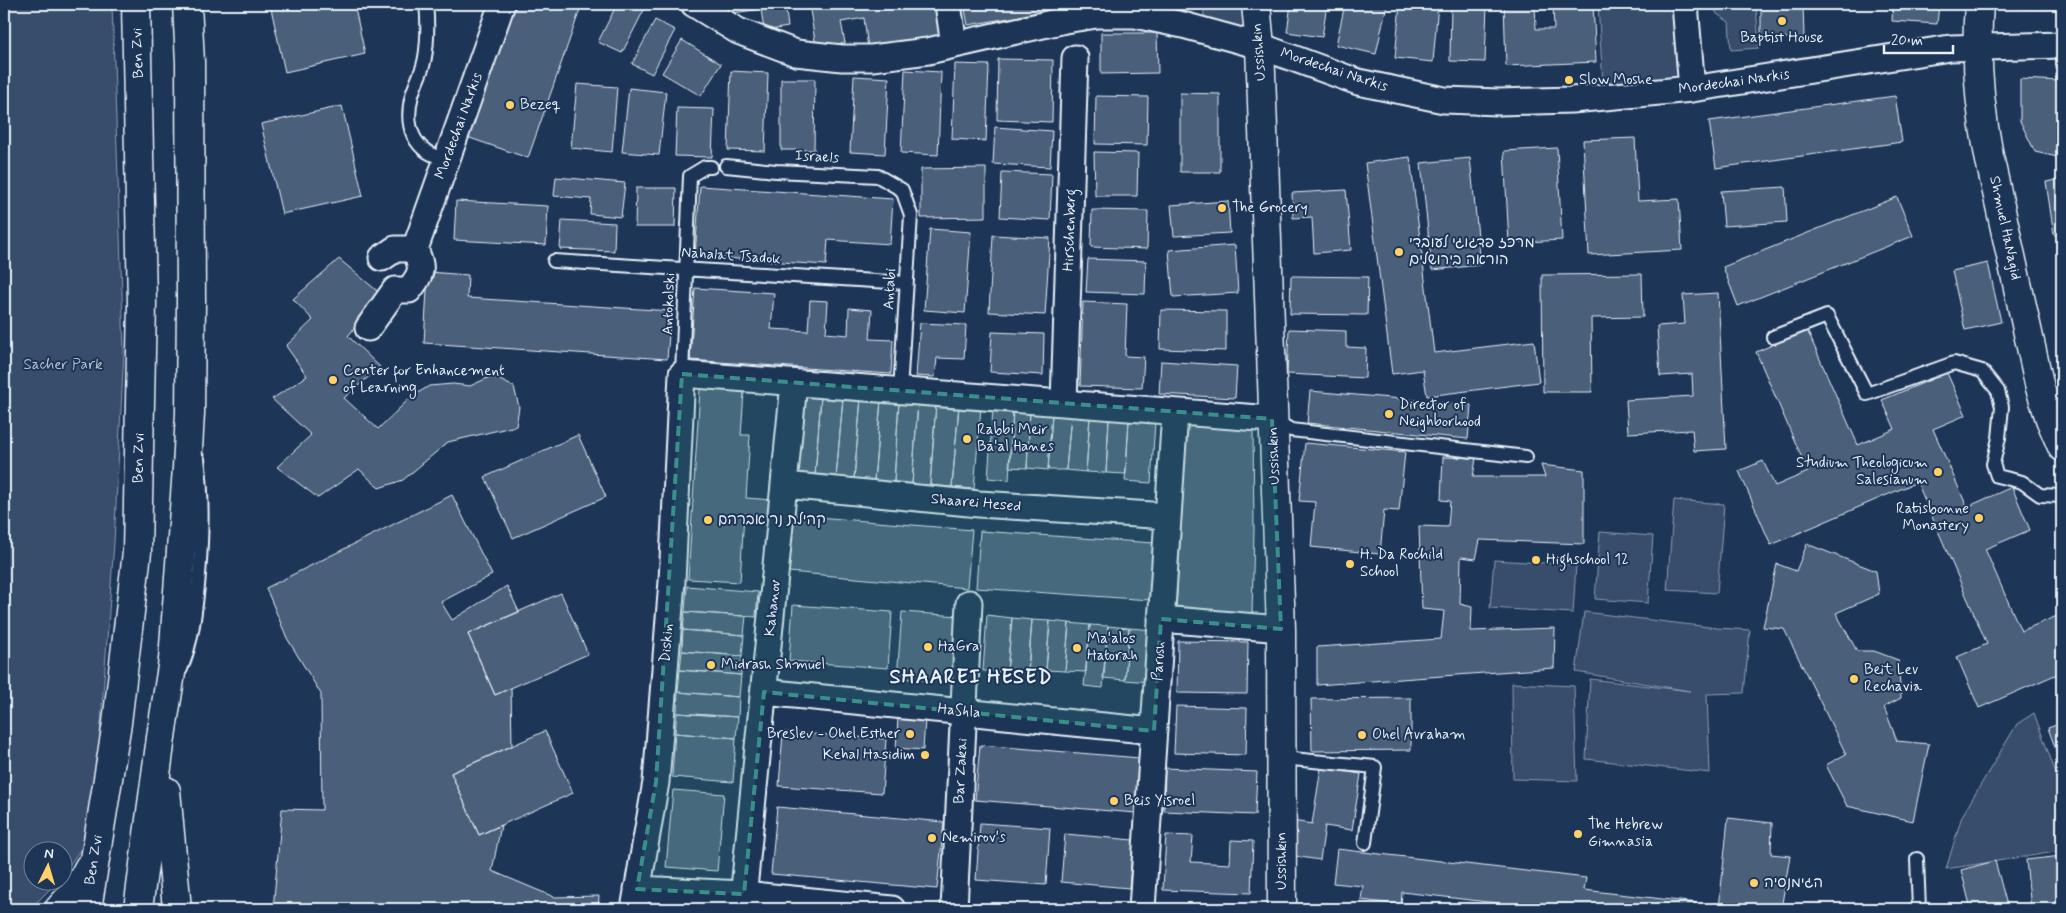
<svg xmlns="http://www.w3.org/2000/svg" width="2066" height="913" viewBox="0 0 2066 913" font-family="Mynerve,'Playpen Sans Hebrew',sans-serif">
<rect width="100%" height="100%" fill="#1d3557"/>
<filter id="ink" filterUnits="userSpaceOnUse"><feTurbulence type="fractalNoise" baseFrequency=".02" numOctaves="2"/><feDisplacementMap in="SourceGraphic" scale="10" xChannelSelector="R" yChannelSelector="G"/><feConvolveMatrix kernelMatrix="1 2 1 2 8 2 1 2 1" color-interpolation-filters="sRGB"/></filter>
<g filter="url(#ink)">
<path fill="#374d6c" stroke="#909fb2" d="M4,4H112L124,351L114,543L98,763L82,847L63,874L62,850H32V880L58,881L30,909H4Z
M1203,4H1245V37L1205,25Z
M1598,4H1679L1684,79L1603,84Z
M1712,4H1756L1759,48L1731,50L1729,22L1717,14Z
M1674,500L1724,504L1717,593L1667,590Z
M1600,532L1653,536L1648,603L1595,599Z
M1494,560L1576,565L1573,613L1490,608Z
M1584,612L1717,628L1750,630L1744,693L1707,694L1710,773L1586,759L1590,679L1690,691L1576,672Z
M1512,683L1574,686L1577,781L1513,779Z
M2034,713L2062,790V851L1946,869L1962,816L2017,724Z"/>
<path fill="#495e7a" stroke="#e8f1f8" d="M270,4H354L365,54L285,72Z
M510,4H582L528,158L464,136Z
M617,4H647L622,53L598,42Z
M732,4H785L788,27L764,31L761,9L733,13Z
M809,4H888V6L906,4H936L941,37L868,48L864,18L841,22L845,43L816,47Z
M964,4H1043L1045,12L968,25Z
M1057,4H1182L1183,9L1115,6L1057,10Z
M1291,4H1327L1322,37L1287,32Z
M1345,4H1387L1376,54L1336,45Z
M1400,4H1438L1433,62L1395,58Z
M1451,4H1487L1485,62L1450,61Z
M1504,4H1535L1536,29H1554L1553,4H1593L1596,62L1506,66Z
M1761,4H1803L1804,38H1761Z
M1893,4H1939L1937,24L1892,21Z
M2010,4H2062V9L2009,8Z
M655,20L675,30L652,74L632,64Z
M1101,33H1157L1158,73L1101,74Z
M682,40L721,64L701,96L662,73Z
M998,59L1053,60L1052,122L997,120Z
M955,64L989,65L986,141L952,139Z
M905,70L941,72L938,155L901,153Z
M731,71L768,73L765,151L728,150Z
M854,76L889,78L885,154L850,152Z
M781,79H815L814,150H781Z
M2020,79L2062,81V158L2035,152L2020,121Z
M577,84L617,87L612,152L571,148Z
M629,88L666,92L659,155L622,152Z
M1180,93L1220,94V172H1180Z
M1096,96L1148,97L1147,145L1095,144Z
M1895,96L1902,142L1716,168L1709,121Z
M342,106L363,196L282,214L261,124Z
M677,108L714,109L712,157L675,156Z
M995,127L1052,131L1050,167L993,164Z
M1635,138L1638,201L1679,199L1682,250L1589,255L1583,140Z
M1557,148L1562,240L1509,243L1504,151Z
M1094,152L1138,153L1137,196H1095Z
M1410,157L1434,353L1534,341L1539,382L1427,396L1423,370L1392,374L1365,163Z
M1470,158L1481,265L1432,270L1421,163Z
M986,168V217L921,218V169Z
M1002,172L1052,174L1050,220L1000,217Z
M556,177L625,183L621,217L590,214L591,199L554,196Z
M2062,179V234L2054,235L2046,182Z
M700,186L893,199L890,244L828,240L826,265L695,256Z
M1785,187L1787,222L1724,226L1721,191Z
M636,188H676L675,227H635Z
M1346,190L1351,250L1314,253L1312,217L1293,218L1292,193Z
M1897,197L1913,236L1738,306L1723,267Z
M456,201L548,206L546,245L454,240Z
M1228,201L1230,233L1174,236L1171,205Z
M1092,210L1148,211L1147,249L1091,247Z
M562,220L615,223L614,251L560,249Z
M930,229L971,232L965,313L924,310Z
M993,235L1050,238L1045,315L989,312Z
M1235,245L1238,293L1173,297L1169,250Z
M339,259L381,294L348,336L380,367L344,398L378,429L410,398L429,386L453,384L470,386L492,376L514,387L519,407L516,426L448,442L403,480L379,488L359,469L318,498L277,467L311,435L272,399L307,376L286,346L313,320L293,299Z
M1088,259L1146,261L1145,294L1086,292Z
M1988,263L2001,322L1965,330L1952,271Z
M428,272L468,275L467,298L671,311L667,359L424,343Z
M1642,274L1643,317L1591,318L1592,392H1543L1542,275Z
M1291,276L1368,277L1367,315L1290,314Z
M695,288L774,293L771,329L808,331L810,300L828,301L826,333L848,335L849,308L872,310L870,339L893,340L891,374L690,360Z
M1718,293L1726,449L1694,451L1692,430L1628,433L1626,400L1693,396L1692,374L1660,376L1657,326L1685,324L1683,295Z
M1083,302L1127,304L1125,356L1144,357L1142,388L1080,386Z
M1161,310L1226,311V351L1160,349Z
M920,323L966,325L964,359L937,358L935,377L916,376Z
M1289,329L1346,331V347L1366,348L1365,378L1287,374Z
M1807,330L1858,445L1895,429L1882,400L1947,373L1966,415L1933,429L1967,507L2012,487L2030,530L1985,549L2021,631L2062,614V672L1979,708L1957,657L1987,644L1917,482L1771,545L1739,471L1763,461L1775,486L1808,472L1756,352Z
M992,332L1044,334L1043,375L990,372Z
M1161,361L1237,366L1235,398L1159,394Z
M700,389L744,392L741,435H750L746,498L773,500V516L744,514L740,582L688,579Z
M1310,391L1471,405L1468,439L1307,423Z
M800,395L821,396L815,476L794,474Z
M821,396L843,398L836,478L815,476Z
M843,398H861L854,479L836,478Z
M861,398L881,400L874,481L854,479Z
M881,400L899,401L894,483L874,481Z
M899,401L918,403L912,484L894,483Z
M918,403L936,404L930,485L912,484Z
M936,404L959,405L952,487L930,485Z
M959,405L981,407L974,489L952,487Z
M993,409L1013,411L1009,480L988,478Z
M1013,411L1030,412L1027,468L1009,467Z
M1030,412L1052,414L1048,470L1027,468Z
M1052,414L1071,415L1066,470H1048Z
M1071,415L1090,417L1086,472L1066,470Z
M1090,417L1109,419L1106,473L1086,472Z
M1109,419L1129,420L1126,474L1106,473Z
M1129,420L1155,422L1151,483L1125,481Z
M1187,424L1253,427L1254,530L1252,614L1176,610Z
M578,435L606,497L513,538L485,477Z
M1305,443L1405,452L1399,511L1384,510L1380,554L1311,547L1315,502L1299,501Z
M1443,457L1476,458L1473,477H1545L1541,465L1584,470V544L1480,540L1476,559L1461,557L1460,604L1472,607L1471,631L1555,628L1554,668L1317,685V647L1441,639L1444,611L1422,609L1419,526L1448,527L1450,501L1441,500Z
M452,495L492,575L441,602L452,620L507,586L519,612L468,634L495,695L511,688L512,746L451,773L479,835L501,825L492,871L554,897L599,896L598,909H273L282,809L322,810L321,694L287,638L266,588Z
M794,515L972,530L967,588L789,572Z
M980,531L1154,543L1150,600L976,588Z
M1807,544L1876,571L1879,594L1836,613L1857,651H1874L1898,660L1901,698L1884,707L1897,741L1929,744L1913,821L1847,806L1826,765L1846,754L1784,629L1763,627L1777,564L1796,571Z
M687,586L758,592L756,617L685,612Z
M561,593L588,654L495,695L468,634Z
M793,605L892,612L888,668L789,661Z
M685,612L746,616L744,635L683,630Z
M902,612L959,616L954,682L897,678Z
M987,615L1012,618L1007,672L983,671Z
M1012,618L1032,620L1028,674L1007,672Z
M1032,620L1050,621L1046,670L1028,668Z
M1050,621L1069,623L1065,671L1046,670Z
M1069,623L1090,625L1086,672L1065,671Z
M1090,625L1108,626L1103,688L1084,686Z
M1108,626L1129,628L1125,680L1103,678Z
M1129,628L1154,630L1149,682L1125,680Z
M683,630L744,635L742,656L682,651Z
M1178,641L1248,642L1247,694L1177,693Z
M682,651L742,656L741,675L680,670Z
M680,670L741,675L739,697L678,692Z
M678,692L739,697L738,717L677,713Z
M1411,698V750L1312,751L1311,699Z
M1176,706L1247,708L1246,755L1174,753Z
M677,713L738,717L736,738L675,733Z
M898,718L925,720L923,750L896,748Z
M2062,723V766L2048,728Z
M545,731L573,793L479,835L451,773Z
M783,732L886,739L882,793L779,786Z
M675,733L736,738L733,782L672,777Z
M980,745L1140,758L1136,813L975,800Z
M1165,768L1257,772L1255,815L1164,811Z
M1321,768L1361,774L1352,830L1325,826L1320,860L1287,855L1292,821L1312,824Z
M673,790L724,794L717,871L666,867Z
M777,807L944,822L937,889L771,874Z
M1728,818L1772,823L1771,854L1790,856L1781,909H1719Z
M980,823L1050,828L1046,885L976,880Z
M1065,834L1133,840L1129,888L1061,882Z
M1166,835L1193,836L1191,862L1230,864L1231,840L1253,841L1251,893L1163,890Z
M1337,849L1586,878L1584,890L1697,903L1696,909H1548L1402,892L1401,905L1361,900L1363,886L1333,883Z
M2062,856V909H2031L2026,860Z
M1995,861L2008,909H1971L1961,870Z"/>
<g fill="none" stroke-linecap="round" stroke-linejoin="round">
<defs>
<path id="lane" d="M426,4C428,21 428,49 423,66C420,75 415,85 412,95C404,126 413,153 447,159
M726,166L776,171L878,176L902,190L911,215L900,391
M554,261L906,283
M1773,337L1827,316L1867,394L1954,363L1982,371L1998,391L2002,407L1999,438L1993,464L1997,476L2022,482L2040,495L2062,496
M682,374L690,176L705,167H711
M1272,419L1291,430L1526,457
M181,669C192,642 195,615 198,586C202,544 204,501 198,459
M1282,758L1375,767L1365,843
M1917,859L1919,909"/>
<path id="street" d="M694,4L738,31L796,53L842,58H872L928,51L1065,20L1097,15H1135L1183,25L1260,46L1358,82L1444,100L1499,102L1572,100L1692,89L1950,48L2062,45
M948,4L954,45
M1685,4L1692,89
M415,249L502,4
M368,328L395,290H409C423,272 423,269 415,249H395L382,258
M1064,403L1075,58
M785,485L979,504L1168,516
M1161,619L1281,629
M764,692L1154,731
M637,889L744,894L892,909
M634,909L656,782L672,581L682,374L1272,419
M742,909L794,383
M954,909L969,603
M1142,909L1175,412"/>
<path id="secondary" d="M1256,4L1260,46L1281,629L1282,909
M1979,4C1975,56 1979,105 1989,156L2040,388L2050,419L2062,447
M166,791L177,909
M59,909L77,889L89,867
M87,909L117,723L137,552L142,303L136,4
M138,909L162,730L173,660L187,468L190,413L191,301L190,62L187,4"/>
</defs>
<use href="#lane" stroke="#e8f1f8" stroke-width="16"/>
<use href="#street" stroke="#e8f1f8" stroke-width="29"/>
<use href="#secondary" stroke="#e8f1f8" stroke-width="31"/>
<use href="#lane" stroke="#1d3557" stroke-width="12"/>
<use href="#street" stroke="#1d3557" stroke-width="25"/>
<use href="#secondary" stroke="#1d3557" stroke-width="28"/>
</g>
</g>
<path fill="#3a8f8a" fill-opacity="0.2" stroke="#3a8f8a" stroke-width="4" stroke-dasharray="10 6" stroke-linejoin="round" d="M682,374L1272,419L1281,629L1161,619L1154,731L764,692L744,894L637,889L656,782Z"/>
<g fill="#ffd166" stroke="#1d3557" stroke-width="2">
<circle cx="1782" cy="21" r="5"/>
<circle cx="1569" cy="80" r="5"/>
<circle cx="510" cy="105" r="5"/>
<circle cx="1222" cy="208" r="5"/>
<circle cx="1399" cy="252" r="5"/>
<circle cx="333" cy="380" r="5"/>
<circle cx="1389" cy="414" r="5"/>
<circle cx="967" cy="439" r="5"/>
<circle cx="1938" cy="472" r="5"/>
<circle cx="1979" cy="518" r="5"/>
<circle cx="708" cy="520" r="5"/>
<circle cx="1536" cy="560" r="5"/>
<circle cx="1350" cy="564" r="5"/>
<circle cx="928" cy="647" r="5"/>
<circle cx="1077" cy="648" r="5"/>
<circle cx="711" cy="665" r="5"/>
<circle cx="1854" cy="679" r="5"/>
<circle cx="910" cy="734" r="5"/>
<circle cx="1362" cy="735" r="5"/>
<circle cx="925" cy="755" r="5"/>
<circle cx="1114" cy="801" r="5"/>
<circle cx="1578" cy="834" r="5"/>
<circle cx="932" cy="838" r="5"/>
<circle cx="1754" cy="883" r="5"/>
</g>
<g text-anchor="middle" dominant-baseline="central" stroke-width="4" stroke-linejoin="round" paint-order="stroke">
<g font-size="15" fill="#e8f1f8" stroke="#1d3557" text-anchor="start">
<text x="1782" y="38" text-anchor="middle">Baptist House</text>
<text x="1579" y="80">Slow Moshe</text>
<text x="520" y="105">Bezeq</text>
<text x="1232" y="208">The Grocery</text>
<text x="1409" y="243">מרכז פדגוגי לעובדי<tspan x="1409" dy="17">הוראה בירושלים</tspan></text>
<text x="343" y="371">Center for Enhancement<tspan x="343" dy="17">of Learning</tspan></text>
<text x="1399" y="405">Director of<tspan x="1399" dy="17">Neighborhood</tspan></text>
<text x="977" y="430">Rabbi Meir<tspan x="977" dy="17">Ba'al Hanes</tspan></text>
<text x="1928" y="463" text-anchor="end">Studium Theologicum<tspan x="1928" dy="17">Salesianum</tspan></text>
<text x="1969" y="509" text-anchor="end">Ratisbonne<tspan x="1969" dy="17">Monastery</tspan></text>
<text x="718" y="520">קהילת נר אברהם</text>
<text x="1360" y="555">H. Da Rochild<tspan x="1360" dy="17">School</tspan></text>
<text x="1546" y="560">Highschool 12</text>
<text x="1087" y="639">Ma'alos<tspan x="1087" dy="17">Hatorah</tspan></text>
<text x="938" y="647">HaGra</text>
<text x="721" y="665">Midrash Shmuel</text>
<text x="1864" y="670">Beit Lev<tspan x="1864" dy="17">Rechavia</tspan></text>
<text x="900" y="734" text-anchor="end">Breslev - Ohel Esther</text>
<text x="1372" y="735">Ohel Avraham</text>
<text x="915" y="755" text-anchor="end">Kehal Hasidim</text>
<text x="1124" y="801">Beis Yisroel</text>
<text x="1588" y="825">The Hebrew<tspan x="1588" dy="17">Gimnasia</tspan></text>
<text x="942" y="838">Nemirov's</text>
<text x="1764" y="883">הגימנסיה</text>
</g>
<g font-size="15" fill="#e8f1f8" stroke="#1d3557">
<text transform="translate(1259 52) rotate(-94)">Ussishkin</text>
<text transform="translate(138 53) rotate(-92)">Ben Zvi</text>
<text transform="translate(1334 70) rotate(18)">Mordechai Narkis</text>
<text transform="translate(1734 82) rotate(-8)">Mordechai Narkis</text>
<text transform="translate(459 126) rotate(-70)">Mordechai Narkis</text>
<text transform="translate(817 157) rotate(3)">Israels</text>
<text transform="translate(2005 228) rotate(78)">Shmuel HaNagid</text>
<text transform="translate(1070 230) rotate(-88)">Hirschenberg</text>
<text transform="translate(731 256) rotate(4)">Nahalat Tsadok</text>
<text transform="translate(890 289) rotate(-87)">Antabi</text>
<text transform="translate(669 304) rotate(-88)">Antokolski</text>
<text transform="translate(1274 456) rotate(-92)">Ussishkin</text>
<text transform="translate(139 458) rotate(-89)">Ben Zvi</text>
<text transform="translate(976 503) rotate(5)">Shaarei Hesed</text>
<text transform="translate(773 608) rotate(-84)">Kahanov</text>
<text transform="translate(667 643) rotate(-85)">Diskin</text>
<text transform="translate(1159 661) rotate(-86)">Parush</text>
<text transform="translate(959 711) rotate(6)">HaShla</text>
<text transform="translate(961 771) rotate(-87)">Bar Zakai</text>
<text transform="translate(94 860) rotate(-81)">Ben Zvi</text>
<text transform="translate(1282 861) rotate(-90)">Ussishkin</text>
</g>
<g font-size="15" fill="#b3c0ce" stroke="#1d3557">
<text x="63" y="365">Sacher Park</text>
</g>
<g font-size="20" font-weight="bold" letter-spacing="1" fill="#e8f1f8" stroke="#1d3557">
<text x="971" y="677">SHAAREI HESED</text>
</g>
</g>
<rect width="2066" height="913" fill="none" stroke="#1d3557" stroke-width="20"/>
<rect x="10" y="10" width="2046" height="893" fill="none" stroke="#e8f1f8" stroke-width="2" filter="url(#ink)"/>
<g transform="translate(48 866) rotate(5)"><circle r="24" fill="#1d3557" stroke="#6e8097"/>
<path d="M0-4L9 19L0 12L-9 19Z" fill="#ffd166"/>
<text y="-8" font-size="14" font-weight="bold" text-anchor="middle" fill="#e8f1f8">N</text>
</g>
<path d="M1884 45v8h69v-8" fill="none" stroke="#e8f1f8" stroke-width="2.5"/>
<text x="1891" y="45" font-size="15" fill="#e8f1f8" stroke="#1d3557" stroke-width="4" paint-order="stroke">20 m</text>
</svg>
